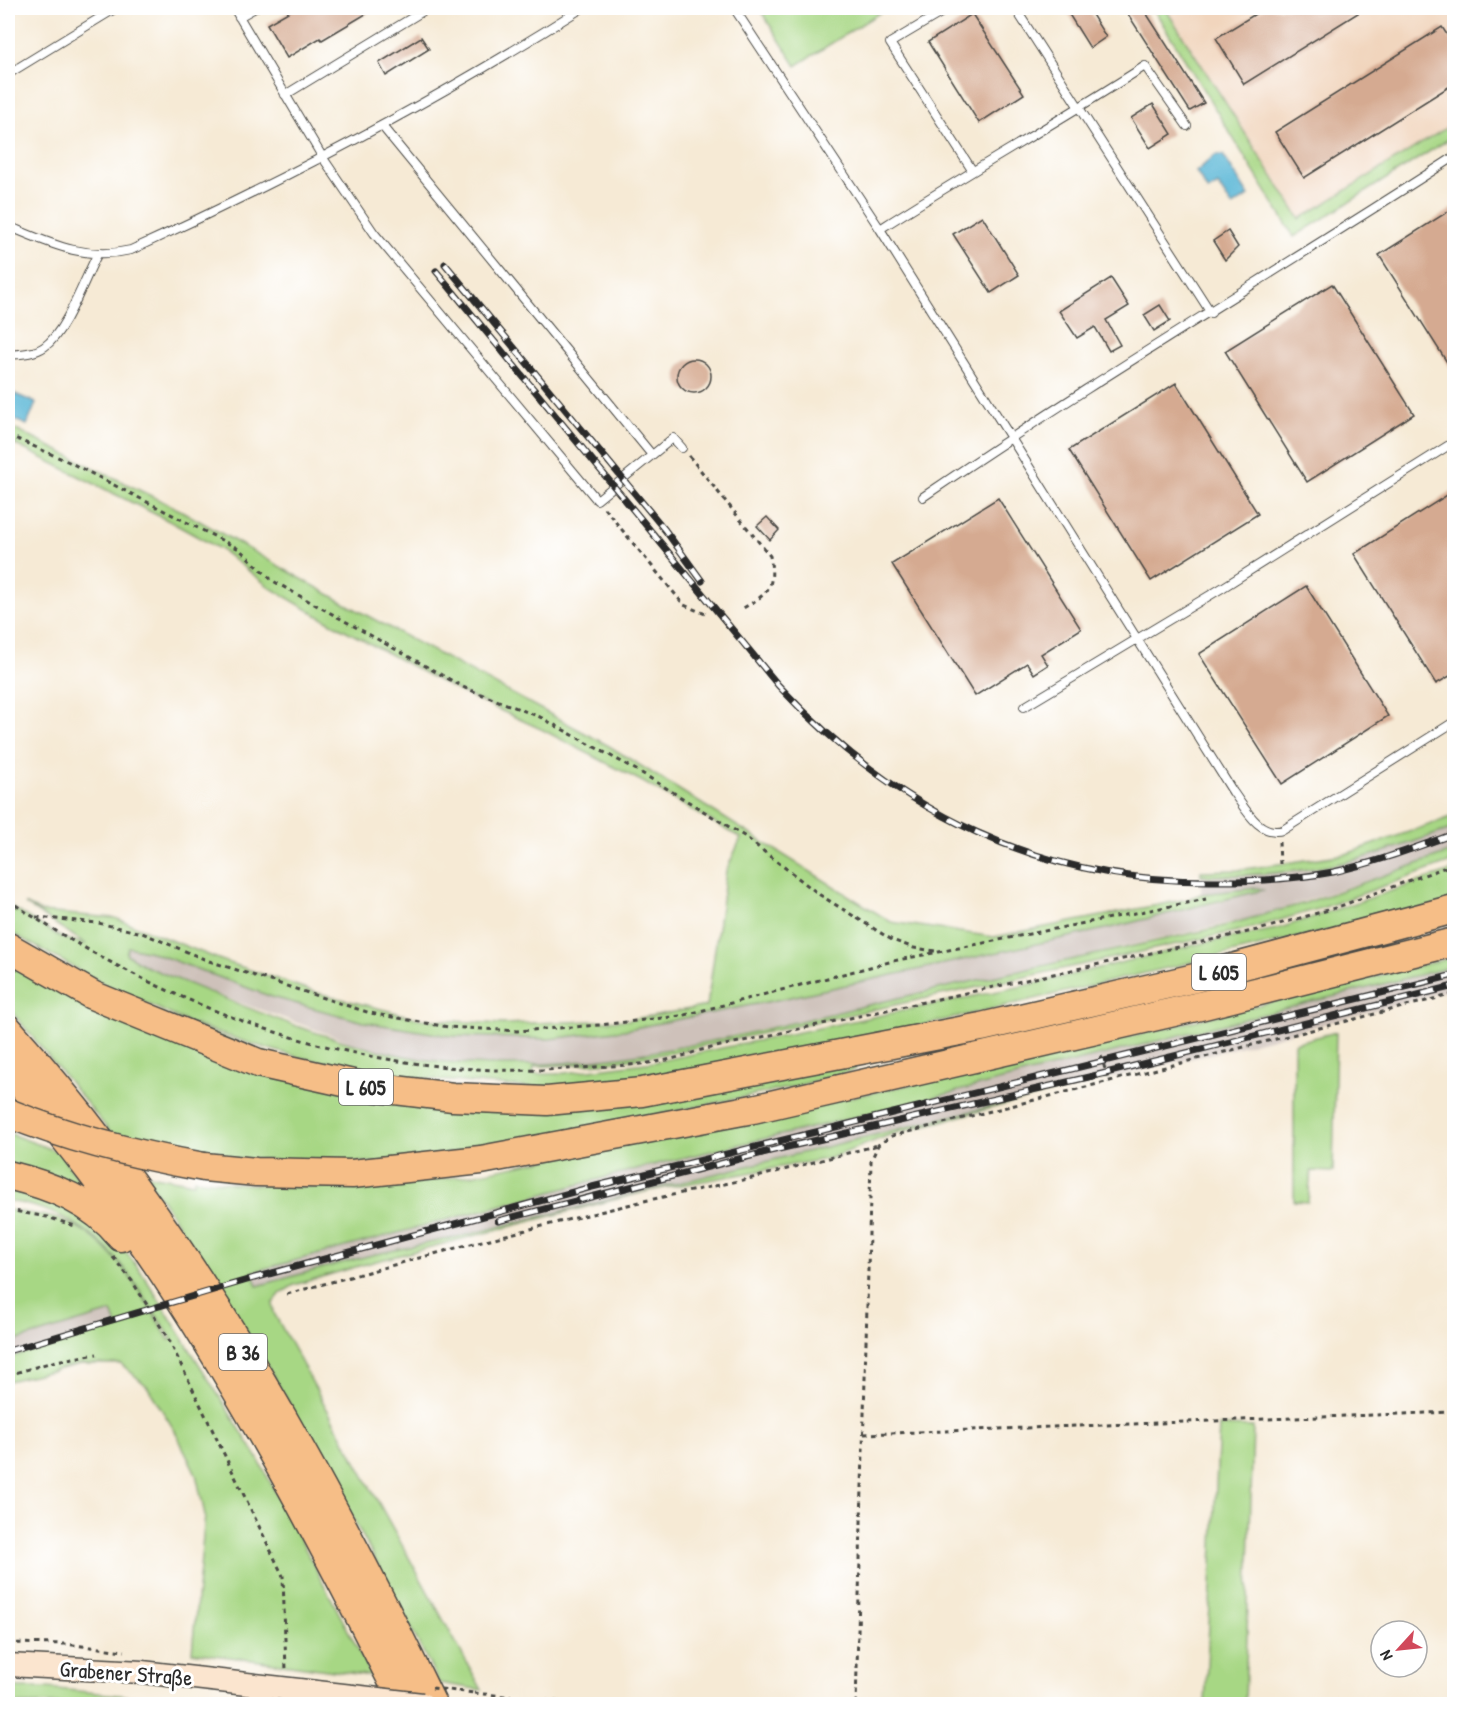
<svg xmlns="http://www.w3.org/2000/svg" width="1462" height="1712" viewBox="0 0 1462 1712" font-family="'Patrick Hand',sans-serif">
<rect width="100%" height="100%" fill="#fff"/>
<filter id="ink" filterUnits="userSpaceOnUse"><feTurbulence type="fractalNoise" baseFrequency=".0167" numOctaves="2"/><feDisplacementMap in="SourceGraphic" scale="12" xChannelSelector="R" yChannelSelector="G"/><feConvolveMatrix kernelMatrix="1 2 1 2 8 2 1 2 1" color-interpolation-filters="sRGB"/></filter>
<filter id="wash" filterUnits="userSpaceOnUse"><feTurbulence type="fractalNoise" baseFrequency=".008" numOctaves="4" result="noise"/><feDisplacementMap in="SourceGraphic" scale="24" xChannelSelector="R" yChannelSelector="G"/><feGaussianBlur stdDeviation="1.35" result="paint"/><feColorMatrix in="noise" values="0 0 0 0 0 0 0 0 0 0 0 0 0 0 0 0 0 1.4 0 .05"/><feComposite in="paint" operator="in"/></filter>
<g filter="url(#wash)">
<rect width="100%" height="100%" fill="#f6ead5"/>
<path fill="#f1d5bd" d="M1165,8H1454V123L1300,219Z"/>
<path fill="#cec1ba" d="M1454,828V851L1260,916L663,1051L602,1059L550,1064H481L430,1060L376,1051L196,987L145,966L126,954L128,947L151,952L272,997L364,1022L450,1036L549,1039L624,1030L772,1001L1213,904L1262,890L1258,888L1201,894V876L1274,873L1322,867L1375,855Z
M1454,966V989L1235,1048L462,1236L371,1255L256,1286L252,1272L644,1167L831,1123Z
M113,1312L117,1325L8,1358V1343Z"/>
<path fill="#a7d784" stroke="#698158" stroke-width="1.5" d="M759,8H887L796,66Z
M1153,8H1165L1300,219L1454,123V136L1294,237Z
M8,426L180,510L355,609L609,746L891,922L994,937L1188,899L1201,894L1258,888L1263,890L1110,928L772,1001L624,1030L549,1039L450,1036L364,1022L272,997L151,952L128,947L126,954L145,966C236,1003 331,1046 429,1060C579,1080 728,1037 873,1004C988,977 1104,953 1220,927L1305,903L1454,851V861L1325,907L1252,928L671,1053L603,1063L534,1067L533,1074H557L654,1062L1037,983L1198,944L1277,929L1454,870V901L876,1036L622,1084L534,1088L395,1076L298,1057L252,1044L190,1023L106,985L15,935L8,929V905L62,938L86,944L25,904L41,912L115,918L221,960L318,993L421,1019L502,1024L628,1020L707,1006L726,871L741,838L643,782L543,730L458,691L315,614L272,589L220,549L169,521L8,441Z
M1454,816V828C1411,842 1367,860 1321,867C1282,874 1241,876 1201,876V871L1238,870L1346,854Z
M1454,957V966L1439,970L831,1123L644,1167L252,1272L257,1286L371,1255L462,1236L1111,1077L892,1134L831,1158L648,1191L373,1262L294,1285L281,1293L273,1303L274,1313L482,1690L439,1683C350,1507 257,1336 144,1174L194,1183V1179C288,1191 378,1189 471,1175L1059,1054Z
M8,958L395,1100L855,1064V1070L793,1087L529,1141L385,1163L222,1159L111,1133L8,1007Z
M1336,1032L1333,1172L1311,1171L1308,1202L1294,1201V1043Z
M8,1133L59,1152L92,1198L8,1168Z
M8,1181L30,1186L118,1241L144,1276L256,1455L372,1676L192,1652L205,1515L196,1474L175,1431L147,1386L121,1364H81L8,1381V1358L117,1325L112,1312L8,1343V1210C28,1213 52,1215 71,1224C117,1245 144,1299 169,1340L172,1339C125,1268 99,1215 8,1201Z
M1219,1426L1253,1427L1245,1704H1205Z
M8,1688H47L210,1704H8Z"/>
<path fill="#56b5d5" stroke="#407080" stroke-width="1.5" d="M1215,155H1223L1249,196L1232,206L1218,185L1208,191L1196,172Z
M8,391L36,403L27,425L8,417Z"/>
<g id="blocks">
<path fill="#d5aa91" d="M295,8H376L322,40L320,38L287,58L267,24Z
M1065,8H1088L1106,37L1090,48Z
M1124,8H1143L1204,103L1190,111Z
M1265,8H1366L1244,84L1216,38Z
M972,14L1024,94L979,123L928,42Z
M1442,27L1455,47V83L1304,178L1275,132Z
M421,37L429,49L386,76L379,63Z
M1153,104L1172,134L1150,148L1131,118Z
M1455,207V375L1379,255Z
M982,216L1019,275L991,293L953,234Z
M1228,231L1238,247L1225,260L1213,241Z
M1111,278L1129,306L1106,320L1120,345L1109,351L1095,327L1077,338L1059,311Z
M1332,284L1414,414L1307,482L1225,351Z
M1160,305L1170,321L1154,331L1144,315Z
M677 376a17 17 0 1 1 34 0a17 17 0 1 1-34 0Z
M1176,383L1258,514L1151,581L1069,450Z
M1455,490V673L1436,684L1354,554Z
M998,498L1081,629L1041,654L1048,665L1034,674L1027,663L975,696L892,564Z
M767,517L779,530L770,540L757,526Z
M1306,586L1388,716L1282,784L1199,654Z"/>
</g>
</g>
<g filter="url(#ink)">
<use href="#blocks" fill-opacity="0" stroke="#494844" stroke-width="1.5"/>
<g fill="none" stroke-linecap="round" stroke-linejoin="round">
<defs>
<path id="lane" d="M234,8L323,158L374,233L597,500L673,438L682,448
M734,8L880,229L1233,792C1245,808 1259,837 1283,830L1454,722
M949,8L890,43L972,170
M1015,8L1211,313
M239,17L255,8
M8,74L116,8
M285,95L428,8
M382,126L652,455
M8,226C49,243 85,261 131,250C287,179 437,100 582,8
M880,229C967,173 1058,122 1145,66L1187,126
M8,355C19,354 34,354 44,347C66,332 84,280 97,255
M923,497C1097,378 1278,271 1454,157
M1024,707L1222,588L1454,442"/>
<path id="secondary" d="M8,1665L142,1672L352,1696"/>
<path id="highway" d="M8,947L92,995L258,1063L362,1086L453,1097L547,1101L642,1092L981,1027L1195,978L1454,909
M8,1029C186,1228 317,1465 432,1704
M8,1068C63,1135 118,1204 166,1277C256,1414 331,1558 404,1704
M204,1167L256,1172L352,1174L481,1160L753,1109L1200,1006L1454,942
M8,1175C52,1186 92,1201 121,1237"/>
</defs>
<use href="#lane" stroke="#494844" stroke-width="10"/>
<use href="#secondary" stroke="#494844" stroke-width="25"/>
<use href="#highway" stroke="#494844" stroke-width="31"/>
<path stroke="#494844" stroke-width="3" stroke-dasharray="4.5 4.5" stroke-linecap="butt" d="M8,435L69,462L239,549L273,581L465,688L540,717L640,772L744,836L820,895L892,940L914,948L935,951
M689,456L770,556C776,590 767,594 740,610
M604,508L684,605L708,615
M1279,842L1280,864
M8,900C179,1016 372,1084 580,1068C620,1065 660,1066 697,1051L1262,929L1335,908L1454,864
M36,917L98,923L142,933L209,961L370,1013L448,1027L517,1031L600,1025L681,1016L893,961L1206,899
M1101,1056L1109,1082
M8,1210L47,1217L75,1226
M113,1257L132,1281L169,1340L283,1576L286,1671
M287,1294L478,1242L644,1201L757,1177L878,1145
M8,1375L56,1361L97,1354
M864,1434L1454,1412
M8,1643L65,1644L125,1651
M474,1693L583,1704
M856,1704L871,1161L878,1145L892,1136L1454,994"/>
<use href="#lane" stroke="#fff" stroke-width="8"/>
<use href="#secondary" stroke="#fbe5cf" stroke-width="22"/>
<use href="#highway" stroke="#f6be87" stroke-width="28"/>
<defs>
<path id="rail" d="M445,264L665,530L702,581
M436,271L778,685C898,814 1042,884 1220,881C1258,881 1296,879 1333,872C1375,863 1414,848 1454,834
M498,1221L770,1151L1106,1073L1454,986
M8,1351L254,1278L588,1188L1454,975"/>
</defs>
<use href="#rail" stroke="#2b2b2b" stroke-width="7"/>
<use href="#rail" stroke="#fff" stroke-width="4.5" stroke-dasharray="14" stroke-linecap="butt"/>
<defs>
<path id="secondary-bridge" d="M352,1696L422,1704"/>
<path id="highway-bridge" d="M8,1113C71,1139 137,1155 204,1167"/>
</defs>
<use href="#secondary-bridge" stroke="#494844" stroke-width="25" stroke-linecap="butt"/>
<use href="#highway-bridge" stroke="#494844" stroke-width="31" stroke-linecap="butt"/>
<path stroke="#494844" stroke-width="3" stroke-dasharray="4.5 4.5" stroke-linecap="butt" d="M432,1688L474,1693"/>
<use href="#secondary-bridge" stroke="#fbe5cf" stroke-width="22"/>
<use href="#highway-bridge" stroke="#f6be87" stroke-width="28"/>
</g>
</g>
<g text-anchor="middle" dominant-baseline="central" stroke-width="6" stroke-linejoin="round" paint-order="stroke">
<g fill="#fff" stroke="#6b6b6b" stroke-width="1.5">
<rect x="1192" y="954" width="54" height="36" rx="4.5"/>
<rect x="339" y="1069" width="54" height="36" rx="4.5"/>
<rect x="219" y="1334" width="48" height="36" rx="4.5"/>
</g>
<g font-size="21" font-weight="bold" fill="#2b2b2b">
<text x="1219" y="972">L 605</text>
<text x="366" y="1087">L 605</text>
<text x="243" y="1352">B 36</text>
</g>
<g font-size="22" fill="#2b2b2b" stroke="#fff">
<text transform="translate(126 1673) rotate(4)">Grabener Straße</text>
</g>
</g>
<rect width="1462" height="1712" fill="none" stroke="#fff" stroke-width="30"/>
<g transform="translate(1399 1649) rotate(243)"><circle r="28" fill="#ffffff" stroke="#aaaaaa" stroke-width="1.5"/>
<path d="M0-4.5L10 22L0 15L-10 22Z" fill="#d1495b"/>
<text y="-9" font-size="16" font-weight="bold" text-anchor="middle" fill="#2b2b2b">N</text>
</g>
</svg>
